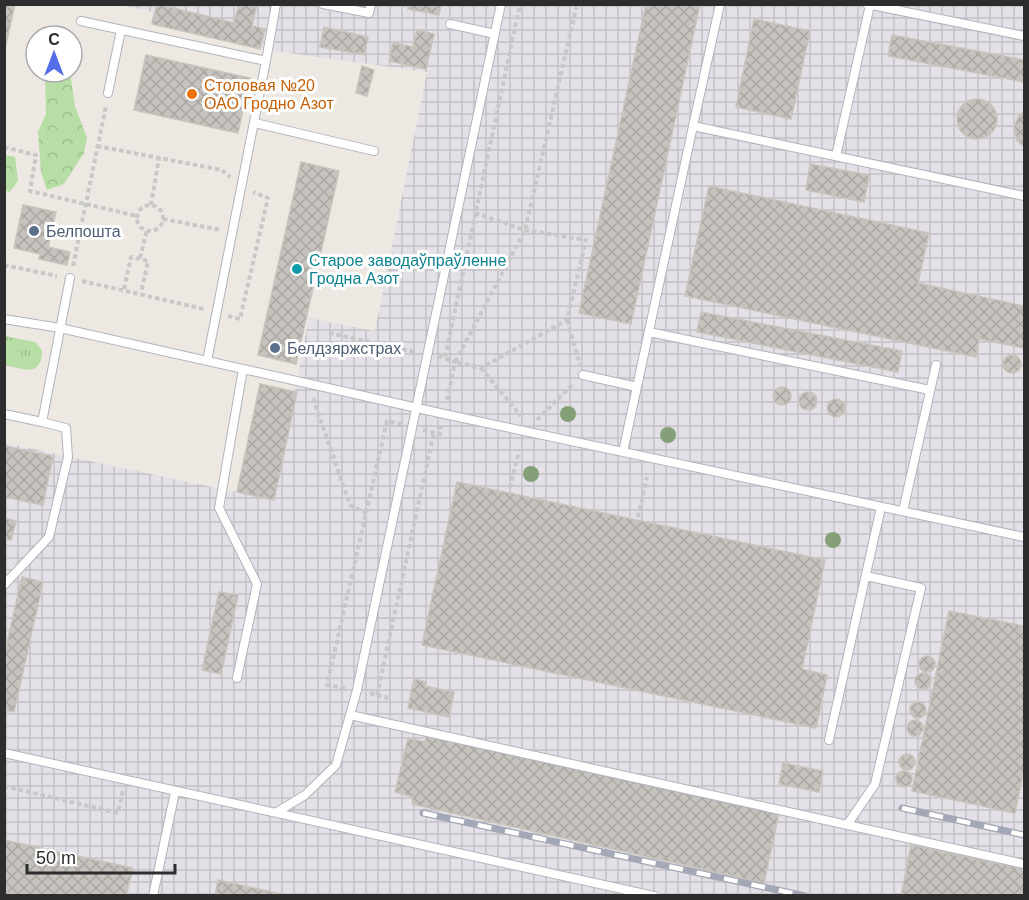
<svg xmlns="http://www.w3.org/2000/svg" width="1029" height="900" viewBox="0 0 1029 900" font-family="Helvetica,sans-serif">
<defs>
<pattern id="industrial-grid" width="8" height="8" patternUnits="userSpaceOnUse" patternTransform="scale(1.5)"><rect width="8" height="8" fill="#e3e1e7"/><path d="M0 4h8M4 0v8" fill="none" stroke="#c3c1c6"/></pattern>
<pattern id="grass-tufts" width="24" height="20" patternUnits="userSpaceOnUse" patternTransform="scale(1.5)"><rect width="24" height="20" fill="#b7dea4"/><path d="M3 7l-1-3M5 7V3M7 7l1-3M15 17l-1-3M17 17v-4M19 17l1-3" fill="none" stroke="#9ebf8e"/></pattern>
<pattern id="forest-crowns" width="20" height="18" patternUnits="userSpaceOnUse" patternTransform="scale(1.5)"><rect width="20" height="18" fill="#b7dea4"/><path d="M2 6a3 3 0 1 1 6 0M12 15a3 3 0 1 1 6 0" fill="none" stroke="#9ebf8e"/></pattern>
<pattern id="building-cross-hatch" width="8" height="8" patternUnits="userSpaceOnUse" patternTransform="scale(1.5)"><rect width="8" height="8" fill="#c6c2bd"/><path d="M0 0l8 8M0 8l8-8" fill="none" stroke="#aaa7a3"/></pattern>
</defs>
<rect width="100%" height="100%" fill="#ede8e2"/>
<path fill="url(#industrial-grid)" d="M121,5H1024V895L5,896V443L274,500L309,318L375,331L427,72L260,49L152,24V12Z"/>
<path fill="url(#grass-tufts)" d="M5,336L35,342L42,350C42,378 23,369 5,365Z"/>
<path fill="url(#forest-crowns)" d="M45,72H70L75,106L87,138L84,153L64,184L47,190L41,172L38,132L46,114Z
M5,155L15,157L18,181L9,193L5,189Z"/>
<path fill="url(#building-cross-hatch)" stroke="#c9c4bb" stroke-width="1.5" d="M4,4H15L4,53Z
M157,4L234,23L239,4H257L252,26L265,29L260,49L152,24Z
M409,4H441L439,15L408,9Z
M646,4H700L631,324L579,313Z
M754,19L810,31L791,119L736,107Z
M324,27L368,37L364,55L320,47Z
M417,30L434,34L426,69L389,61L393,43L413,47Z
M892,35L1024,60V82L888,56Z
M146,55L250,78L238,133L134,110Z
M362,66L374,70L367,96L356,93Z
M957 119a20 20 0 1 1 40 0a20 20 0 1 1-40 0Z
M1024,111V147L1017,140L1014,127L1019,115Z
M301,162L339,171L296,364L258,355Z
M810,164L869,175L864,202L806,190Z
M709,186L929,233L918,283L1024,306V348L979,339L976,357L685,296Z
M23,205L56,212L48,247L70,252L67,265L39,259L40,254L14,248Z
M701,312L902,351L898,372L697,332Z
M1003 364a9 9 0 1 1 18 0a9 9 0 1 1-18 0Z
M260,384L297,392L274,500L237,492Z
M773 396a9 9 0 1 1 18 0a9 9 0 1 1-18 0Z
M799 401a9 9 0 1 1 18 0a9 9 0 1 1-18 0Z
M827 408a9 9 0 1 1 18 0a9 9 0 1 1-18 0Z
M4,446L53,456L43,505L4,497Z
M457,482L825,560L802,669L827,675L816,728L422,645Z
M4,518L16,521L11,540L4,539Z
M22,577L43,582L14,712L4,710V656Z
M219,592L238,595L221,674L202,670Z
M949,611L1024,626V768L1015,813L912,791Z
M919 664a8 8 0 1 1 16 0a8 8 0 1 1-16 0Z
M915 681a8 8 0 1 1 16 0a8 8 0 1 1-16 0Z
M414,679L426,682L425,686L454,692L449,717L408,708Z
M910 710a8 8 0 1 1 16 0a8 8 0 1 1-16 0Z
M907 728a8 8 0 1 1 16 0a8 8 0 1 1-16 0Z
M427,734L779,813L764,883L412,804L413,797L395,792L408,738L425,742Z
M899 762a8 8 0 1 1 16 0a8 8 0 1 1-16 0Z
M783,763L823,771L819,792L779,784Z
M896 779a8 8 0 1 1 16 0a8 8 0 1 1-16 0Z
M4,840L133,868L126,896H4Z
M911,845L1024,869V896H901Z
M218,880L289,896H215Z"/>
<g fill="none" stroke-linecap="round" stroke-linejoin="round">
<defs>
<path id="lane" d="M323,4L369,13L371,4
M720,4L693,126L1024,196
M867,4L1024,36
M81,21L266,61L207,361
M450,24L495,34
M266,61L276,4
M108,93L121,30
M255,123L374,151
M836,156L870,5
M4,319L60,328L444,414L1024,537
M649,332L930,390
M583,375L637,387
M4,414L42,422
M623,452L693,126
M903,511L936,365
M4,585L49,537L68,457L66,428L42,422L70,278
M237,678L257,584L219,508L243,369
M350,715L1024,864
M829,740L881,507
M4,753L654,896
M277,812L305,795L336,765L357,690L501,4
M847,825L875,784L921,588L866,576
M153,896L175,792"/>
</defs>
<use href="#lane" stroke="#b2b3bc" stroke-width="10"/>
<path stroke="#c8c8c8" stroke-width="4" stroke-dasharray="4.5 3" stroke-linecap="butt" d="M97,146L222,170L230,177
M4,147L36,155L30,191L137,216
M151,205L159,158
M137 218a13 13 0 1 1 26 0a13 13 0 1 1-26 0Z
M475,213L525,230L586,240L567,320L481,368L455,362L525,230L577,4
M163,219L221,230
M140,258L147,230
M4,265L57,276
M73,266L106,106
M82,281L204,309
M124,289L131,257L148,261L141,293
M228,316L240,319L268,198L253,192
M567,320L580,365
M329,333L416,352
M438,356L455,362L447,401
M445,357L520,4
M481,368L521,416
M313,398L350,505L366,513
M537,420L574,383
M423,430L440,434L441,426
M510,488L519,451
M638,517L647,477
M345,688L327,685L387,421L401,424
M370,693L388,698
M377,695L434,432
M4,786L118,813L123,790"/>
<use href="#lane" stroke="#fff" stroke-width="8"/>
<defs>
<path id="rail" d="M902,808L1024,835
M423,813L805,896"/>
</defs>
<use href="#rail" stroke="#a4a7b5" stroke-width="7"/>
<use href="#rail" stroke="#fff" stroke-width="4.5" stroke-dasharray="14" stroke-linecap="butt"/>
</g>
<g fill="#85a079">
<circle cx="568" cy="414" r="8"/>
<circle cx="668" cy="435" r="8"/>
<circle cx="531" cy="474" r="8"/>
<circle cx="833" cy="540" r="8"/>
</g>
<circle fill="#e8710a" stroke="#fff" stroke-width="2" cx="192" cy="94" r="6"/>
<g fill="#5c6f8a" stroke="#fff" stroke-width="2">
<circle cx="34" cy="231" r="6"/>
<circle cx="275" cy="348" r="6"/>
</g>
<circle fill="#0f9aa8" stroke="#fff" stroke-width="2" cx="297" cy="269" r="6"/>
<g text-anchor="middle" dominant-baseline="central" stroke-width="6" stroke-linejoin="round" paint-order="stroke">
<g font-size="16" fill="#c56008" stroke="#fff" text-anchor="start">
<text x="204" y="85">Столовая №20<tspan x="204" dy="18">ОАО Гродно Азот</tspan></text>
</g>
<g font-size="16" fill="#4e5e75" stroke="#fff" text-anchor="start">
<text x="46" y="231">Белпошта</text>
<text x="287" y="348">Белдзяржстрах</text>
</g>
<g font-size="16" fill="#0d838f" stroke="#fff" text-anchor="start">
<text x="309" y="260">Старое заводаўпраўленне<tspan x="309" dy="18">Гродна Азот</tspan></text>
</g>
</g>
<rect width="1029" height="900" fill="none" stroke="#2d2d2d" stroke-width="12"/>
<g transform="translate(54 54)"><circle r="28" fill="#ffffff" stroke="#ababab" stroke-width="1.5"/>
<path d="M0-4.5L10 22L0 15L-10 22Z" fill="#546de8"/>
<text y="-9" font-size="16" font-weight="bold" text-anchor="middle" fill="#2d2d2d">С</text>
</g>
<path d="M27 864v9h148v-9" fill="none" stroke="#2d2d2d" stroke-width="3"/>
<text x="36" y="864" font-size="18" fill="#2d2d2d" stroke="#ffffff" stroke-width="4.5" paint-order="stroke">50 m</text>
</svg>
